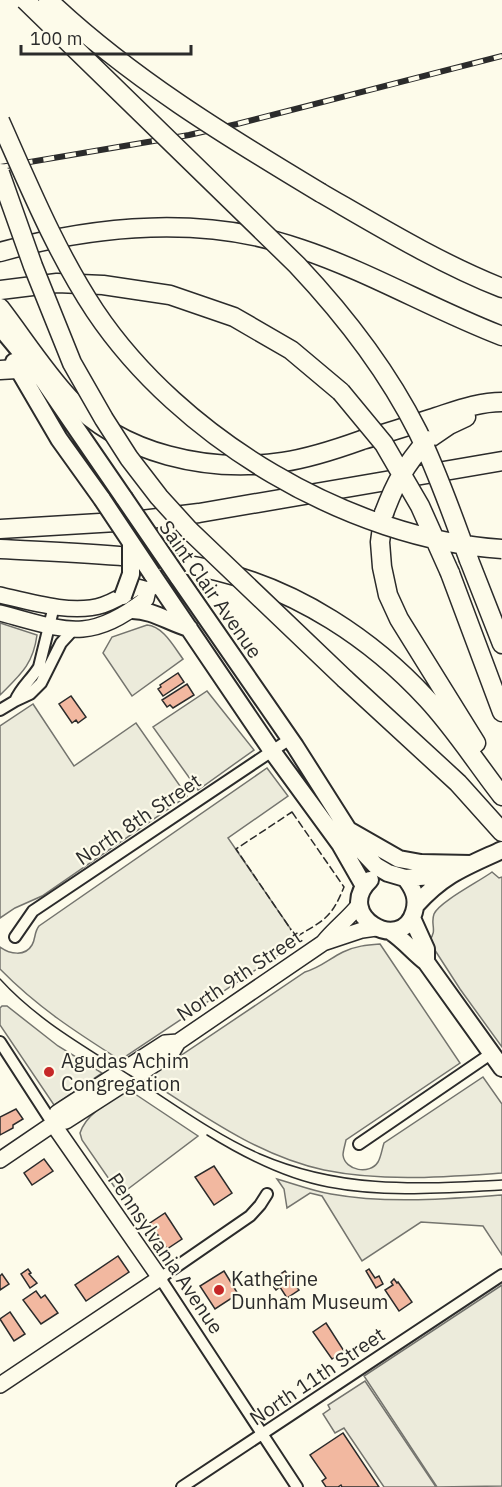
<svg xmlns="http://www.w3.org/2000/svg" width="502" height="1487" viewBox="0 0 502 1487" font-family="'IBM Plex Sans',sans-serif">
<rect width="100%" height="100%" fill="#fdfbea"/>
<path fill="#ecebdb" stroke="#74746e" stroke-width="1.5" d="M0,623L37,635C33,665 20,675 0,695Z
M147,625C163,626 174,647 183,659L132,696L103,653L112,637Z
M207,691L254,750L198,790L153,727Z
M33,704L74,766L136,723L187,796L42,896L15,908L0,918V726Z
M267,768L288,796L228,838L299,941L120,1060C76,1032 37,1007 0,969V947C10,954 25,957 32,945C36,938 34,932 39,926Z
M492,872L499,878L502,877V1047L460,989L429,941C438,930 430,925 434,914C439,902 480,881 492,872Z
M380,944L460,1063L346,1140C345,1145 343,1151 343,1155C345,1171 370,1175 378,1162C381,1157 382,1149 384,1143L483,1077L502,1104V1173C443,1177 383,1182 324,1170C258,1156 201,1114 146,1079L305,972C320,968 329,959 343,952C355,946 367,945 380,944Z
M2,1006H7L58,1046L102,1073L54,1105L0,1025V1008Z
M129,1090L198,1136L120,1195L82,1140L80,1133C87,1112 111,1101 129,1090Z
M277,1179C295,1184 313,1191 331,1194C387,1204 445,1199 502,1195V1255L483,1226L421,1222L362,1261L322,1196L310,1193L287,1208L284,1189Z
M502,1285V1486L437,1487L364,1376Z"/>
<path fill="#eceadb" stroke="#74746e" stroke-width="1.5" d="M365,1381L436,1487H384L344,1428L335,1433L323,1414L330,1409L328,1405Z"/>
<path fill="#f2b8a0" stroke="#2b2b2b" stroke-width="1.5" d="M178,673L184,682L163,696L158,689L161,687L160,685Z
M187,684L194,695L173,708L170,705L167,707L162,700Z
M71,696L86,717L78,723L76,720L72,723L59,704Z
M16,1109L23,1119L13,1125V1128L0,1135V1117Z
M44,1159L53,1171L32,1185L24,1173Z
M214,1166L232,1193L214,1205L195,1177Z
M165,1213L182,1239L167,1249L150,1223Z
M118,1256L129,1272L86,1301L75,1285Z
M28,1269L31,1273L29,1274L37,1283L30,1288L21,1274Z
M369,1269L375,1278L379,1276L383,1284L376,1288L366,1271Z
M224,1271L238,1294L215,1309L200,1286Z
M285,1271L299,1290L287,1298L280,1287L276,1290L273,1286L277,1284L273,1279Z
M2,1274L9,1284L0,1290V1276Z
M394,1279L397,1283L398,1282L412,1302L399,1311L385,1290L393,1285L391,1282Z
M36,1291L41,1298L45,1295L58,1313L41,1324L23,1300Z
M10,1312L25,1334L14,1341L0,1319Z
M326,1323L344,1351L332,1359L313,1332Z
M343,1433L379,1487H342L341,1485L338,1487H326L322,1481L326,1478L310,1455Z"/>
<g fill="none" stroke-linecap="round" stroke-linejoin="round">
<defs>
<path id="street" d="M15,701C21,687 31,680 39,667L54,606
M0,710L15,701L30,694L41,683L61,643L72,631
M15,937L33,911L290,739
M0,1042L53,1124
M359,1144L492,1053
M267,1194L260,1205L250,1216L160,1278L297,1487
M182,1487L502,1275"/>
<path id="secondary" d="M0,595C30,602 73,615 103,605C115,601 126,594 137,587L148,590L156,585
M0,613C65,630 88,644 146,599L148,590
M323,943C334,929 348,919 359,905
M53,1124L57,1113L63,1109L165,1043L178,1042
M0,1160L53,1124L66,1121L161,1060L172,1052L178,1042L323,943L362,930L376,928
M0,1385L160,1278L53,1124"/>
<path id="primary" d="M0,327L39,374L124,498
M14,362L59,439L102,499
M152,574L272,751L340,844L364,886
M178,577L295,746L361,850L376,866L388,873L405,878L448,875
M132,610C153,610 168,622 189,628
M350,831L399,859L421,863L471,864
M370,880C333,915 401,955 414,912C418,899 414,889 405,878
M416,905C444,874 465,867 502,850
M412,918L426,949V962
M390,931C404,940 413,952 426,962L502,1068"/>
<path id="highway" d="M321,193C380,227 439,263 502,288
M0,252C96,225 205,215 301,249C370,272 434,310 502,336
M0,290L57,283L103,285L170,295L234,317L291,350L341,392
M0,308C23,338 44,371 69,398C122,455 209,473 283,462C310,458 337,449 362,440C387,433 411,425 436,417C458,410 479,402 502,402
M0,370L17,369L39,374
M427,440L449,425L466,417
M384,513L380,542L382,567L388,595L399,619L476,743
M0,529L133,521L199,513L502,461
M0,549C72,553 147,554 217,571C297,590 372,639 427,699C455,729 477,764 502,796
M469,560L502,644
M450,573L502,712
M345,679L458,783L502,832"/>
</defs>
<use href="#street" stroke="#2b2b2b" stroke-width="14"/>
<use href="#secondary" stroke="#2b2b2b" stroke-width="18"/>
<use href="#primary" stroke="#2b2b2b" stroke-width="20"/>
<use href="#highway" stroke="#2b2b2b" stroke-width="21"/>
<use href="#street" stroke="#fdfbea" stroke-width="10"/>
<use href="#secondary" stroke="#fdfbea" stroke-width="15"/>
<use href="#primary" stroke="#fdfbea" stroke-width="16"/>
<use href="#highway" stroke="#fdfbea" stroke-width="18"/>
<path stroke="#2b2b2b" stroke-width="1.5" d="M0,979C37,1020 86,1047 131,1076C173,1103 215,1134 260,1154C341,1189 417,1184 502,1180
M207,1135C244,1158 285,1179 328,1187C385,1198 444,1193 502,1190"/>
<defs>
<path id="rail" d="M0,167L189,135L237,124L502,56"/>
</defs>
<use href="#rail" stroke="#2b2b2b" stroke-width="6"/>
<use href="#rail" stroke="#fdfbea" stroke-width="4" stroke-dasharray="11" stroke-linecap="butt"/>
<defs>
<path id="primary-bridge" d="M124,498L178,577
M102,499L152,574
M123,596L131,574V543"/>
<path id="highway-bridge" d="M25,0L297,265C345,316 387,370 418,432C438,473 453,517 469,560
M48,0C129,77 226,136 321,193
M0,121C29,186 56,252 95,311C180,438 349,539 502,549
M0,173L33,266L72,363L104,419L129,458L159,497L189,530L345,679
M341,392L384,444L420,506L450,573
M384,513C396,481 405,466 427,440"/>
</defs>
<use href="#primary-bridge" stroke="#2b2b2b" stroke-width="20" stroke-linecap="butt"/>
<use href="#highway-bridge" stroke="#2b2b2b" stroke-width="21" stroke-linecap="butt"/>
<use href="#primary-bridge" stroke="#fdfbea" stroke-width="16"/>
<use href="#highway-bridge" stroke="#fdfbea" stroke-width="18"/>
<path stroke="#2b2b2b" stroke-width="1.5" stroke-dasharray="8 3" stroke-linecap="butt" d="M292,812L344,887C331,919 324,920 296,937L236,849Z"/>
</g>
<g fill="#c62828" stroke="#fdfbea" stroke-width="2">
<circle cx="49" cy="1072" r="6"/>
<circle cx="219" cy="1290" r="6"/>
</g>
<g text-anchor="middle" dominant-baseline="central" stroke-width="4.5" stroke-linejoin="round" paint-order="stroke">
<g font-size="20" fill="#2b2b2b" stroke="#fdfbea">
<text transform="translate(211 589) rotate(55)">Saint Clair Avenue</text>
<text transform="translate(138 819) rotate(-34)">North 8th Street</text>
<text transform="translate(239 975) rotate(-34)">North 9th Street</text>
<text transform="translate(166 1253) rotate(56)">Pennsylvania Avenue</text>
<text transform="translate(317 1376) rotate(-34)">North 11th Street</text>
</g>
<g font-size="20" fill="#2b2b2b" stroke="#fdfbea" text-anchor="start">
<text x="61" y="1060">Agudas Achim<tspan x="61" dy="23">Congregation</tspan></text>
<text x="231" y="1278">Katherine<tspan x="231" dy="23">Dunham Museum</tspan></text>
</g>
</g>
<path d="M21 45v9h170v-9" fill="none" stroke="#2b2b2b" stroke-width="3"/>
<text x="30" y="45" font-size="18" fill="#2b2b2b" stroke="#fdfbea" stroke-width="4.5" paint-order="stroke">100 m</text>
</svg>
